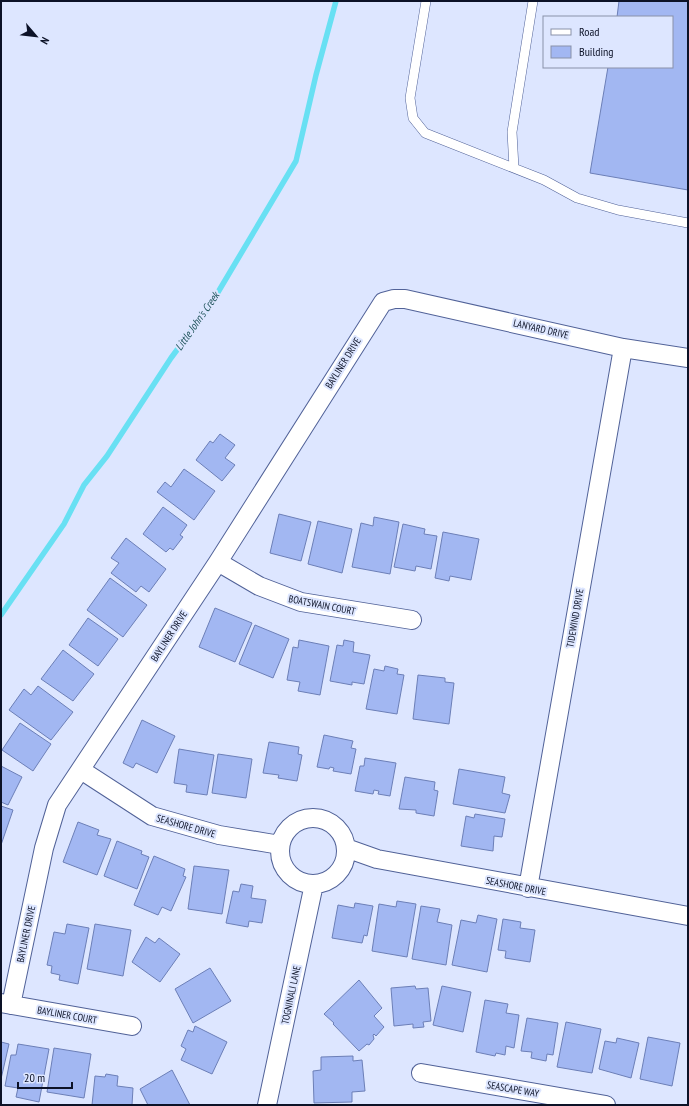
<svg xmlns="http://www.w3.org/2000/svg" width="689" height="1106" viewBox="0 0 689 1106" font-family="'PT Sans Narrow',sans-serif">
<rect width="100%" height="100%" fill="#dde6ff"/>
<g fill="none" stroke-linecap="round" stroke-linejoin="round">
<path stroke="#68e0f3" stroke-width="5.5" d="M1,615L64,524L84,485L107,456L171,358L211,304L296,161L316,75L336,1"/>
</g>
<path fill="#a2b7f2" stroke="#6c7fb7" d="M619,1H688V190L590,173L608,67H672V17H617Z
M220,434L235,445L225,458L235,465L222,481L196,460L210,441L213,443Z
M184,469L215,491L194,520L157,492L165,482L171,487Z
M163,507L187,525L180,535L183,537L173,550L170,548L166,552L143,534Z
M279,514L311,522L301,561L270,553Z
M374,517L399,522L390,574L352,567L361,523L373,526Z
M318,521L352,529L342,573L308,564Z
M403,524L425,529L424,534L437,536L431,569L416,566L415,571L394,567Z
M443,532L479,539L471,580L450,576L449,581L435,578Z
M126,538L166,569L149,592L141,586L136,592L111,573L119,563L111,558Z
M110,578L147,605L123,637L87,610Z
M215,608L252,623L235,662L199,647Z
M88,618L118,639L98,666L69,645Z
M255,625L289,639L273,678L239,664Z
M299,640L329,646L320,695L298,691L300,682L287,680L293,647L298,648Z
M344,640L354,642L353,652L370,655L364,684L352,682V685L330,681L337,645L343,646Z
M63,650L94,674L73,701L41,679Z
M385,666L398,669L397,674L404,675L397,714L366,709L374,669L384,671Z
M418,675L445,678V682L454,683L449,724L413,719Z
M38,686L73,712L51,740L9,710L24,689L31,695Z
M142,720L175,736L157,773L136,763L133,768L123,763Z
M20,723L51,744L33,771L2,750Z
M324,735L353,741L351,748L356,749L351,774L333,771L334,768L330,767L329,769L317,767Z
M269,742L299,747L298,754L302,755L297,781L278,778L279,775L263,773Z
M179,749L214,755L207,795L186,792L187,785L174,783Z
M218,754L252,759L246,798L212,793Z
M365,758L396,763L390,796L378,794L379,791L374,790L373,794L355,791L360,766H364Z
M1,766L22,777L8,805L1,802Z
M459,769L505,777L502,793L510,795L505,813L453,804Z
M405,777L435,782L434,790L438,791L434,816L416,813V810L399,809Z
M1,806L13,810L1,845Z
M475,814L505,819L502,837L494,836L493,851L461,846L466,816L474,818Z
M78,822L99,830L97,835L111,839L97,875L63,862Z
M117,841L142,851L141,854L149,857L137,889L104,876Z
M154,856L185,869L183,876L186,877L171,911L162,907L158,915L134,905Z
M194,866L229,870L222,914L188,909Z
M241,884L253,886L251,898L266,900L262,923L249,921L248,927L226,923L233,891L239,892Z
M397,901L416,904L407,957L372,951L379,904L396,907Z
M355,903L373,906L367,936L364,935L362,943L332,938L338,905L354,908Z
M421,906L440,909L437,922L452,925L446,965L412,959Z
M478,915L497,919L487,972L452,965L461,920L476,923Z
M503,919L521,922L520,928L535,930L530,962L505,958L506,951L498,950Z
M67,924L89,928L78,984L59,980L60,975L51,973L52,966L47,965L54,932L65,934Z
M95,924L131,930L123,976L87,969Z
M146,937L155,943L159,938L180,954L160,982L132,962Z
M210,968L231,1001L193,1023L175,989Z
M359,980L382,1008L374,1016L384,1027L376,1036L374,1034L373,1035L374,1039L369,1045L367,1044L359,1051L333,1024L334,1023L324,1014Z
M415,986L416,989L428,988L431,1021L423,1022L424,1027L413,1028V1024L394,1026L391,988Z
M442,986L471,992L463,1032L433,1025Z
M485,1000L508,1004L506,1013L519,1015L514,1048L506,1046L505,1055L496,1053L495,1056L476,1052Z
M527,1018L558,1023L553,1055L547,1054L546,1061L531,1058L532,1052L521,1051Z
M566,1022L601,1029L592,1073L557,1067Z
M195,1026L227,1042L212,1074L181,1060L186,1049L181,1046L188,1030L193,1032Z
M648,1037L680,1043L672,1086L640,1079Z
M617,1038L639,1043L631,1078L599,1069L605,1041L616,1043Z
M1,1042L9,1044L1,1079Z
M18,1044L49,1049L39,1102L16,1097L18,1088L5,1086L11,1055H16Z
M54,1048L91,1054L84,1098L47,1092Z
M353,1056V1061L362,1060L365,1091L352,1092V1102L314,1103L313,1071L321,1070V1057Z
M172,1070L190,1105H148L140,1089Z
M106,1074L118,1076L117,1086L133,1088L132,1105H92L95,1076L105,1077Z"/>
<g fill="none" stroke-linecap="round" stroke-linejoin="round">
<defs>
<path id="service" d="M426,1L410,98L413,118L425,133L544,180L577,198L618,210L688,223
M514,168L512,132L533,1"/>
<path id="minor" d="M218,562L259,586L301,602L412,620
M81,770L152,816L219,835L280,845
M280 851a33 33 0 1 1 66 0a33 33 0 1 1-66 0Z
M346,848L377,859L688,916
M528,888L623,348
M1,1003L132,1026
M11,1005L44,848L57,805L218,562L383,302L394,299H405L623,348L688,358
M421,1073L606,1105
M267,1105L314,884"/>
</defs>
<use href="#service" stroke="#516298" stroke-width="10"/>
<use href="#minor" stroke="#516298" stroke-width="20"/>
<use href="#service" stroke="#fff" stroke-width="9"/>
<use href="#minor" stroke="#fff" stroke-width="18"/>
</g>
<g text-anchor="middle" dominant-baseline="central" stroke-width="4" stroke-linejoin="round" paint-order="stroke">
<g font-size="10" fill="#0c1227" stroke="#dde6ff">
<text transform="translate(541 329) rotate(13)">LANYARD DRIVE</text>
<text transform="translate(343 363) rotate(-58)">BAYLINER DRIVE</text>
<text transform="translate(322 605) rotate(11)">BOATSWAIN COURT</text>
<text transform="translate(575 618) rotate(-80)">TIDEWIND DRIVE</text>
<text transform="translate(169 636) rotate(-57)">BAYLINER DRIVE</text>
<text transform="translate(186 826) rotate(16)">SEASHORE DRIVE</text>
<text transform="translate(516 886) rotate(11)">SEASHORE DRIVE</text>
<text transform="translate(26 934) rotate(-78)">BAYLINER DRIVE</text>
<text transform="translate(291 995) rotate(-78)">TOGNINALI LANE</text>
<text transform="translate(67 1015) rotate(10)">BAYLINER COURT</text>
<text transform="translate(513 1089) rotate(10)">SEASCAPE WAY</text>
</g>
<g font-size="11" font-style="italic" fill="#1f535b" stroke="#dde6ff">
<text transform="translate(197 321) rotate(-55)">Little John's Creek</text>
</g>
</g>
<rect width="689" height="1106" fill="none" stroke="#0c1227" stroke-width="4"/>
<rect x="543" y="16" width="130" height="52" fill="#dde6ff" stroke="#8991a9"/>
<rect x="551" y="29" width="20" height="6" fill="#ffffff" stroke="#8991a9"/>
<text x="579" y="36" font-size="12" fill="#0c1227">Road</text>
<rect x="551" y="46" width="20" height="12" fill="#a2b7f2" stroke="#8991a9"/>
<text x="579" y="56" font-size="12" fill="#0c1227">Building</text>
<g transform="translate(36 36) rotate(118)" stroke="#dde6ff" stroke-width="3" paint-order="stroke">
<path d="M0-3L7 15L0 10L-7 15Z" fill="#0c1227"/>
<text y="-6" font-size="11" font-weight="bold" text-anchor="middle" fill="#0c1227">N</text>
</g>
<path d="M18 1082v6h54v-6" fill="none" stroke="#0c1227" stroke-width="2"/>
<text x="24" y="1082" font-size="12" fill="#0c1227" stroke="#dde6ff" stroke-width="3" paint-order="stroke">20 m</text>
</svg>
